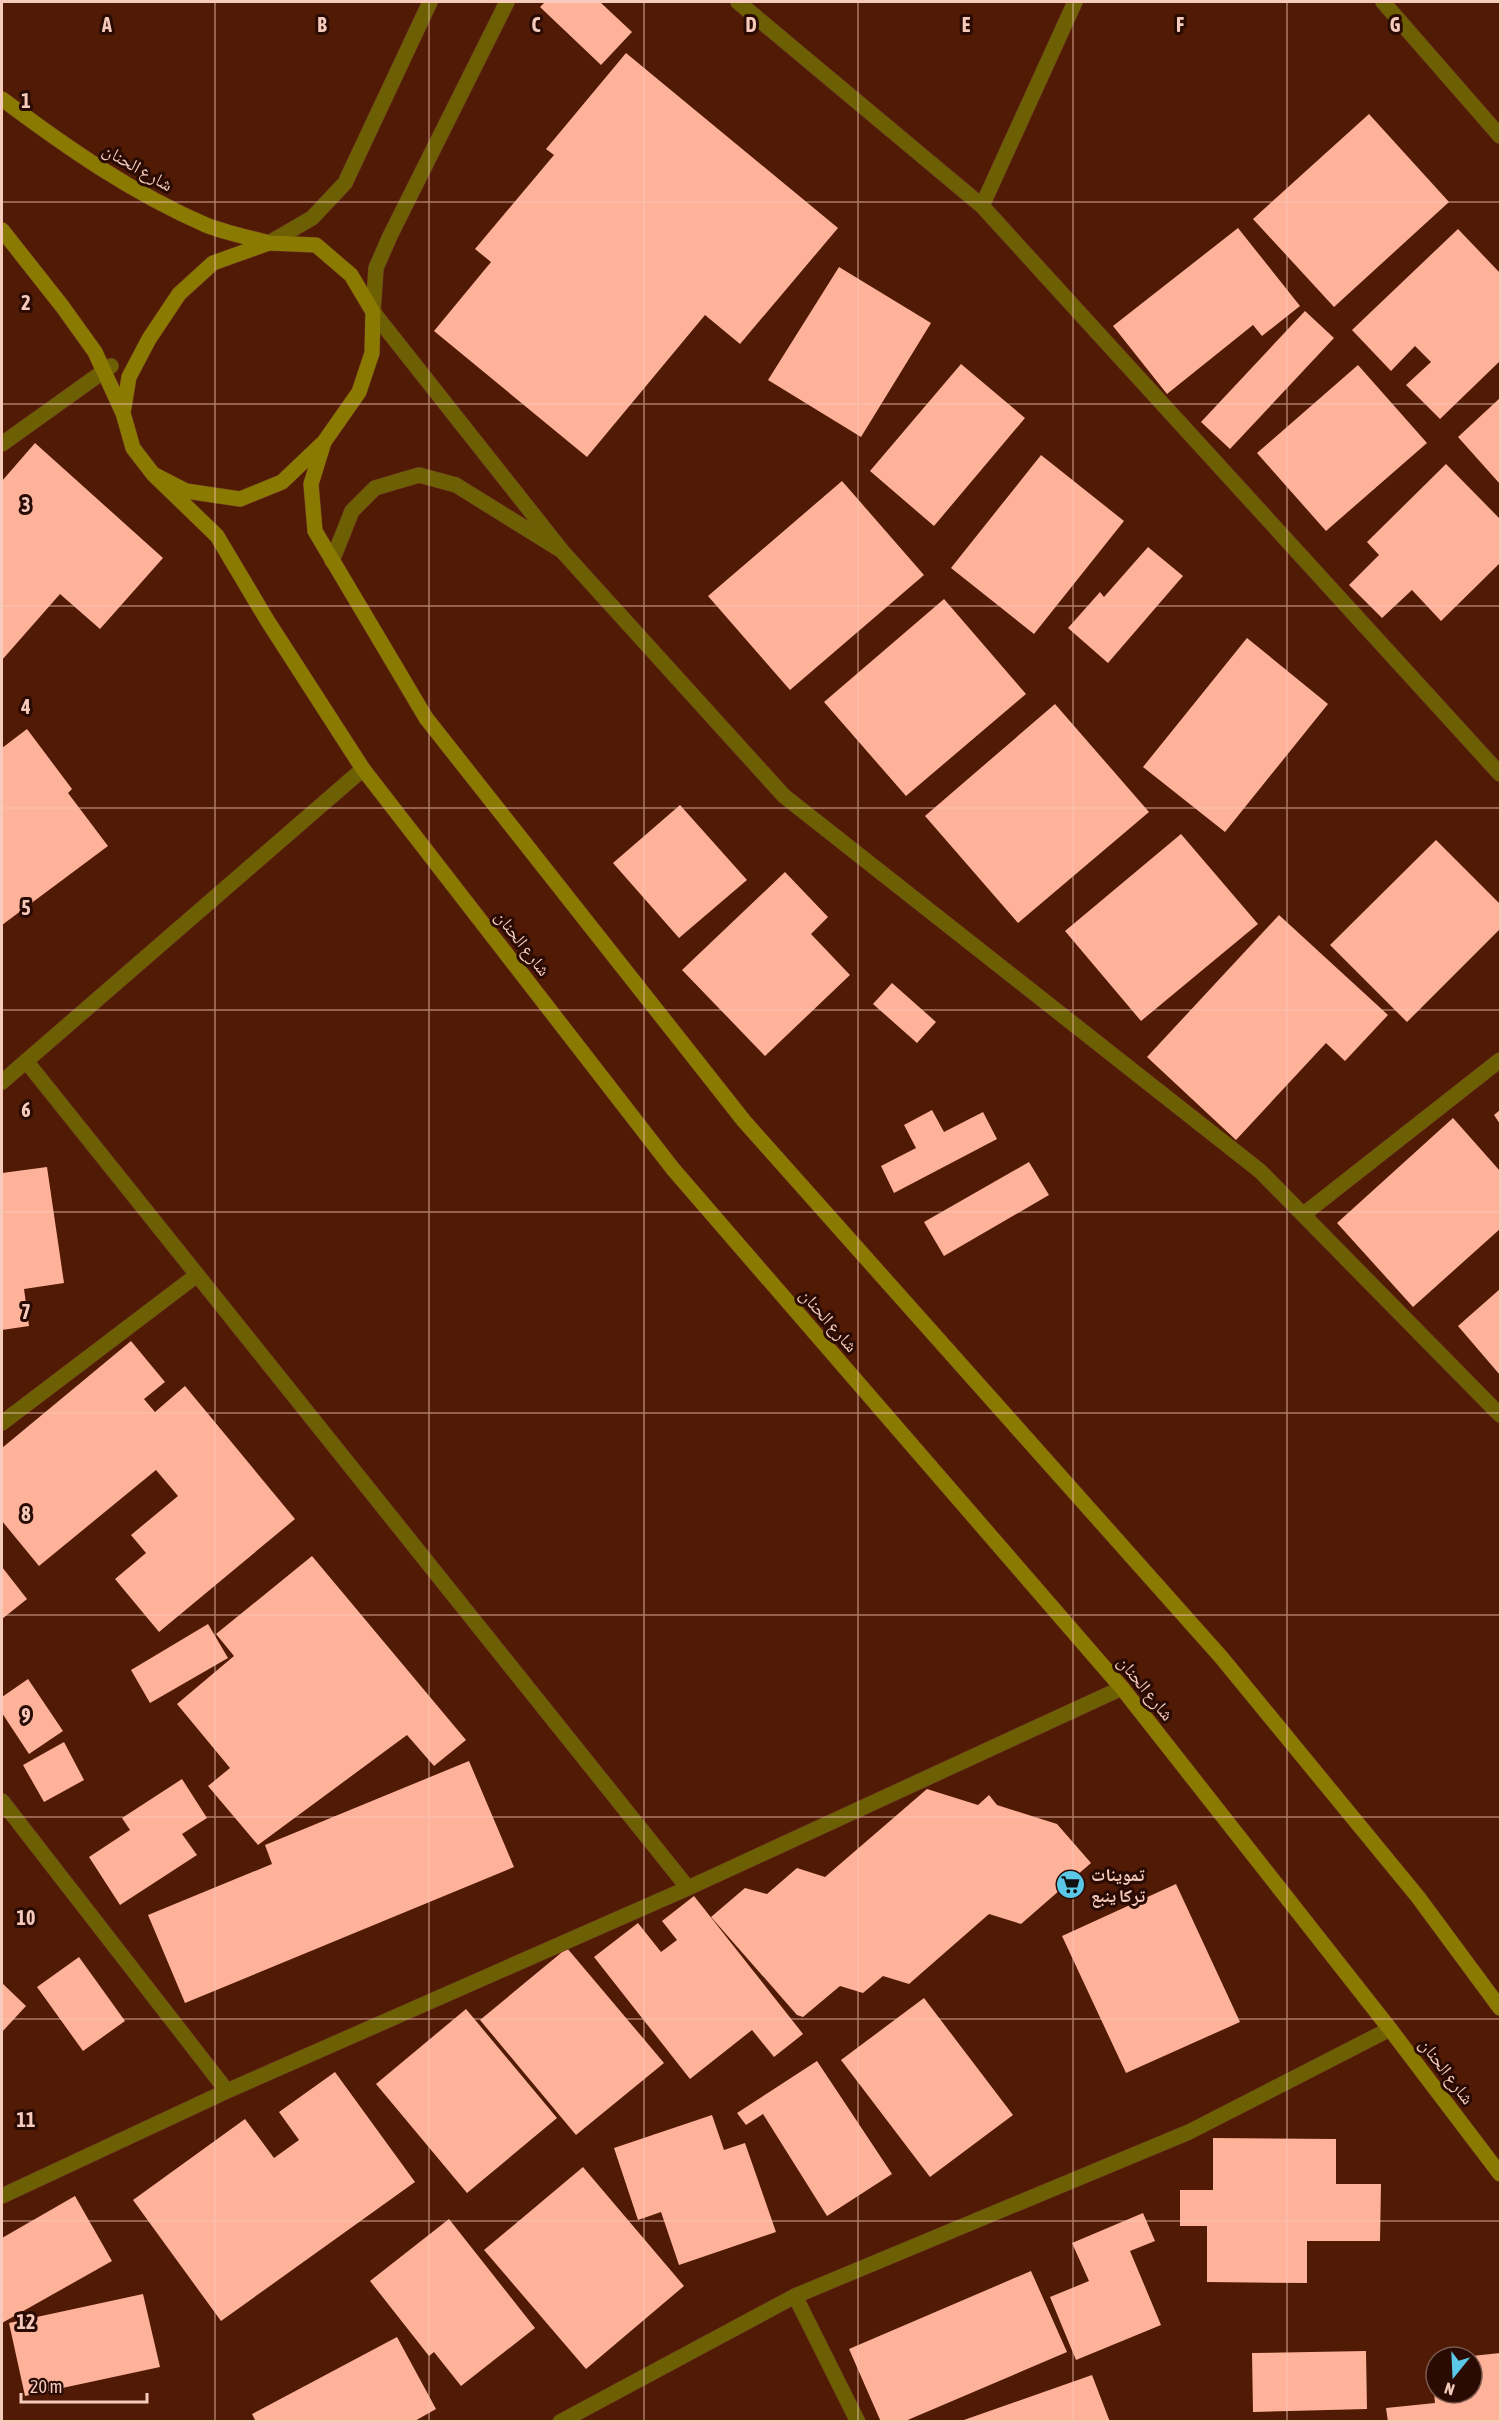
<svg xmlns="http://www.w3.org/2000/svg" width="1502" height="2423" viewBox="0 0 1502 2423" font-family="'Asap Condensed','Noto Naskh Arabic',sans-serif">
<rect width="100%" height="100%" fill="#501a05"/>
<path fill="#feb299" d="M545,2H600L632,32L601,65L540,7Z
M626,53L838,228L740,344L705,315L587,457L434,331L491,262L475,249L554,155L546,149Z
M1369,114L1449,202L1334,307L1253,219Z
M1238,228L1300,306L1262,336L1253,325L1167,394L1113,326Z
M1458,229L1500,273V361L1440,419L1406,385L1431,362L1415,346L1391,371L1352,330Z
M839,267L931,323L861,437L768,380Z
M1305,311L1334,338L1230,449L1201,422Z
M961,364L1025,418L934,526L870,471Z
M1358,365L1427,443L1326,531L1257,453Z
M1500,398V484L1458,437Z
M35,443L163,558L100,629L60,594L2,660V481Z
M1041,455L1124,521L1034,634L951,568Z
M1446,464L1500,519V563L1441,621L1412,590L1382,618L1349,585L1379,555L1367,542Z
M842,481L924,575L790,690L708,596Z
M1148,547L1183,576L1108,663L1068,628L1100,592L1104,597Z
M944,599L1026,694L906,796L824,702Z
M1247,638L1328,704L1225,832L1143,767Z
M1055,704L1149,812L1018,923L925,816Z
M27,729L72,789L68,793L108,846L2,925V748Z
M680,805L747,880L679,938L613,863Z
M1181,834L1258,924L1141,1021L1065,931Z
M1436,840L1500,904V929L1407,1022L1330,945Z
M785,872L828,917L811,934L850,975L765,1056L682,970Z
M1279,915L1388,1015L1345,1061L1326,1043L1236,1140L1147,1057Z
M892,983L936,1022L917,1043L873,1004Z
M932,1110L944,1132L983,1112L997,1139L894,1193L881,1166L916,1148L904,1125Z
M1500,1110V1124L1494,1115Z
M1453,1118L1500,1171V1229L1413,1307L1337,1223Z
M1029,1162L1049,1195L944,1256L924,1222Z
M47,1167L64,1283L24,1289L29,1326L2,1330V1173Z
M1500,1289V1375L1458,1326Z
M131,1341L165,1382L144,1399L155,1412L185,1386L295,1519L159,1632L115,1579L146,1553L131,1535L178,1496L156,1470L39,1566L2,1521V1448Z
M312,1556L466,1740L434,1766L407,1735L258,1845L208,1786L230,1768L177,1704L234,1656L216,1634Z
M2,1567L27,1599L2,1619Z
M208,1624L228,1658L150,1703L131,1670Z
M28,1679L63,1731L29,1754L2,1713V1697Z
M64,1742L84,1780L44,1802L23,1765Z
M469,1761L514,1867L185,2003L148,1915L272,1864L265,1845Z
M182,1779L207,1818L182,1834L197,1855L120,1905L89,1857L130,1830L122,1818Z
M927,1789L978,1805L989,1795L997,1805L1057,1824L1091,1863L1021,1924L989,1914L909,1984L883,1976L863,1993L840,1986L803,2017L797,2015L711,1917L745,1888L767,1894L797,1868L825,1877Z
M1176,1884L1240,2022L1126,2073L1062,1936Z
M694,1896L803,2034L774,2057L752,2030L690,2079L594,1957L638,1923L661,1952L677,1940L662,1921Z
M567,1948L664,2063L576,2135L480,2020Z
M79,1957L125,2021L83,2051L37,1987Z
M2,1983L26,2006L2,2032Z
M924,1998L1013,2115L930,2177L841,2060Z
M466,2009L557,2118L467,2193L376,2084Z
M817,2061L892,2174L827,2216L763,2114L746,2125L737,2113Z
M335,2072L415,2182L221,2321L133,2200L245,2119L274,2158L299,2140L279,2112Z
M712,2115L724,2150L745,2143L776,2232L679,2265L661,2212L638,2220L614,2148Z
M1213,2138L1336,2139V2184H1381L1380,2241H1307V2283L1207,2282V2226H1180V2190H1213Z
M583,2167L684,2286L586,2369L484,2250Z
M75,2196L112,2261L2,2323V2238Z
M1143,2213L1155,2241L1130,2251L1161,2325L1076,2360L1050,2297L1089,2281L1072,2243Z
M449,2219L535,2328L461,2386L434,2352L429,2356L370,2281Z
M1031,2271L1067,2352L903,2422H881L849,2349Z
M143,2294L160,2367L25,2396L9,2323Z
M397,2337L436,2409L413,2422H256L252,2414Z
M1366,2351L1367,2409L1253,2412L1252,2353Z
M1500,2353V2422H1388L1386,2408L1435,2403L1431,2361L1436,2360V2393H1472V2356Z
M1092,2375L1110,2422H961V2421Z"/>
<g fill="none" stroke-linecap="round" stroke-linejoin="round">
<defs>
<path id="street" d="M738,2L982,206L1500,774
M1383,2L1500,136
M982,206L1075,2
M269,243L312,218L345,183L430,2
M2,444L111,366
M562,551L784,796L1260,1171L1500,1415
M332,561L352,511L375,488L419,475L456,485L562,551L373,312L376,268L390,236L507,2
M26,1061L688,1888
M2,1082L363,769
M1304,1214L1500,1060
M2,1423L197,1275
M2,1801L227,2091
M2,2196L227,2091L688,1888L1122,1688
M795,2296L858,2422
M560,2422L795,2296L1189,2132L1390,2029"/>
<path id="secondary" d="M2,99C66,147 132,193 206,225C226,233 248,237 269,243
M2,230L62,306L95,352L123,413
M269,243L316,245L351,275L373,312L372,353L359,392L324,442L282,482L240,499L186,491L153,474L133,448L123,413L129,377L149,339L179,294L213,263Z
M324,442L311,484L315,531L426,718L744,1121L1221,1657L1418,1897L1500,2008
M153,474L217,536L267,620L363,769L673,1169L1122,1688L1390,2029L1500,2174"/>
</defs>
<use href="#street" stroke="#6e3a26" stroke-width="16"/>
<use href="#secondary" stroke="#6e3a26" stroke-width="16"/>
<use href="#street" stroke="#6d5f04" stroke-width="15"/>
<use href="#secondary" stroke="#8b7a01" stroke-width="15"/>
</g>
<path fill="none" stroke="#f7cbbc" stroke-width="1.5" stroke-opacity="0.55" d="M215,2V2422M429,2V2422M644,2V2422M858,2V2422M1073,2V2422M1287,2V2422M2,202H1500M2,404H1500M2,606H1500M2,808H1500M2,1010H1500M2,1212H1500M2,1413H1500M2,1615H1500M2,1817H1500M2,2019H1500M2,2221H1500"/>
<defs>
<symbol id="supermarket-disc" viewBox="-11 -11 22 22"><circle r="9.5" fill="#5bc8e7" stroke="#290b03"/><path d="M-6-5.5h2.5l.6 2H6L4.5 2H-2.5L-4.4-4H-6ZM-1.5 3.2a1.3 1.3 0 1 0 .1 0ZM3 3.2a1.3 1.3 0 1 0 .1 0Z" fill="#111"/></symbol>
</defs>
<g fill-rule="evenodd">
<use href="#supermarket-disc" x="1054" y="1868" width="33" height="33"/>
</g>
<g text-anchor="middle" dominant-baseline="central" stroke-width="6" stroke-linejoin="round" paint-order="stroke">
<g font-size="18" fill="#f7cbbc" stroke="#290b03">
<text transform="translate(138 167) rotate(30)">شارع الحنان</text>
<text transform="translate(523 943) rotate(52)">شارع الحنان</text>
<text transform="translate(829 1320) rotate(49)">شارع الحنان</text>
<text transform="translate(1146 1688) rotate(51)">شارع الحنان</text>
<text transform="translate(1447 2071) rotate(53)">شارع الحنان</text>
</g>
<g font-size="18" font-weight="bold" fill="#f7cbbc" stroke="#290b03" text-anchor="start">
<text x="1091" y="1874">تموينات<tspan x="1091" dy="21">تركا ينبع</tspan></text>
</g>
</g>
<g font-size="20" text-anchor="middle" font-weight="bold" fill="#f7cbbc" stroke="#290b03" stroke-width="6" stroke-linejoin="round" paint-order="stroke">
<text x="107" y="32">A</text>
<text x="322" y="32">B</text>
<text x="536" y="32">C</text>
<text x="751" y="32">D</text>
<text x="966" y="32">E</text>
<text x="1180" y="32">F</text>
<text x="1395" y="32">G</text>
<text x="26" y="108">1</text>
<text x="26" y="310">2</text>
<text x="26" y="512">3</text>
<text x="26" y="714">4</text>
<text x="26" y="915">5</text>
<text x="26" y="1117">6</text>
<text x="26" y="1319">7</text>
<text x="26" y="1521">8</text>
<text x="26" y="1723">9</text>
<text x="26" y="1925">10</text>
<text x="26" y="2127">11</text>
<text x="26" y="2329">12</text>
</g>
<rect width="1502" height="2423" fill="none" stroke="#f7cbbc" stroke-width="6"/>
<g transform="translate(1454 2375) rotate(198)"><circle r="28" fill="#290b03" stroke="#7b584d" stroke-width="1.5"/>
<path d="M0-4.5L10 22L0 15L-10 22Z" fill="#5bc8e7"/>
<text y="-9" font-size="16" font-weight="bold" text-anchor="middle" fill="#f7cbbc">N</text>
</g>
<path d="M21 2393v9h126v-9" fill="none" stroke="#f7cbbc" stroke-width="3"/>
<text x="30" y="2393" font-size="18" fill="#f7cbbc" stroke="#290b03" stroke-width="4.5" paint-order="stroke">20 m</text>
</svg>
